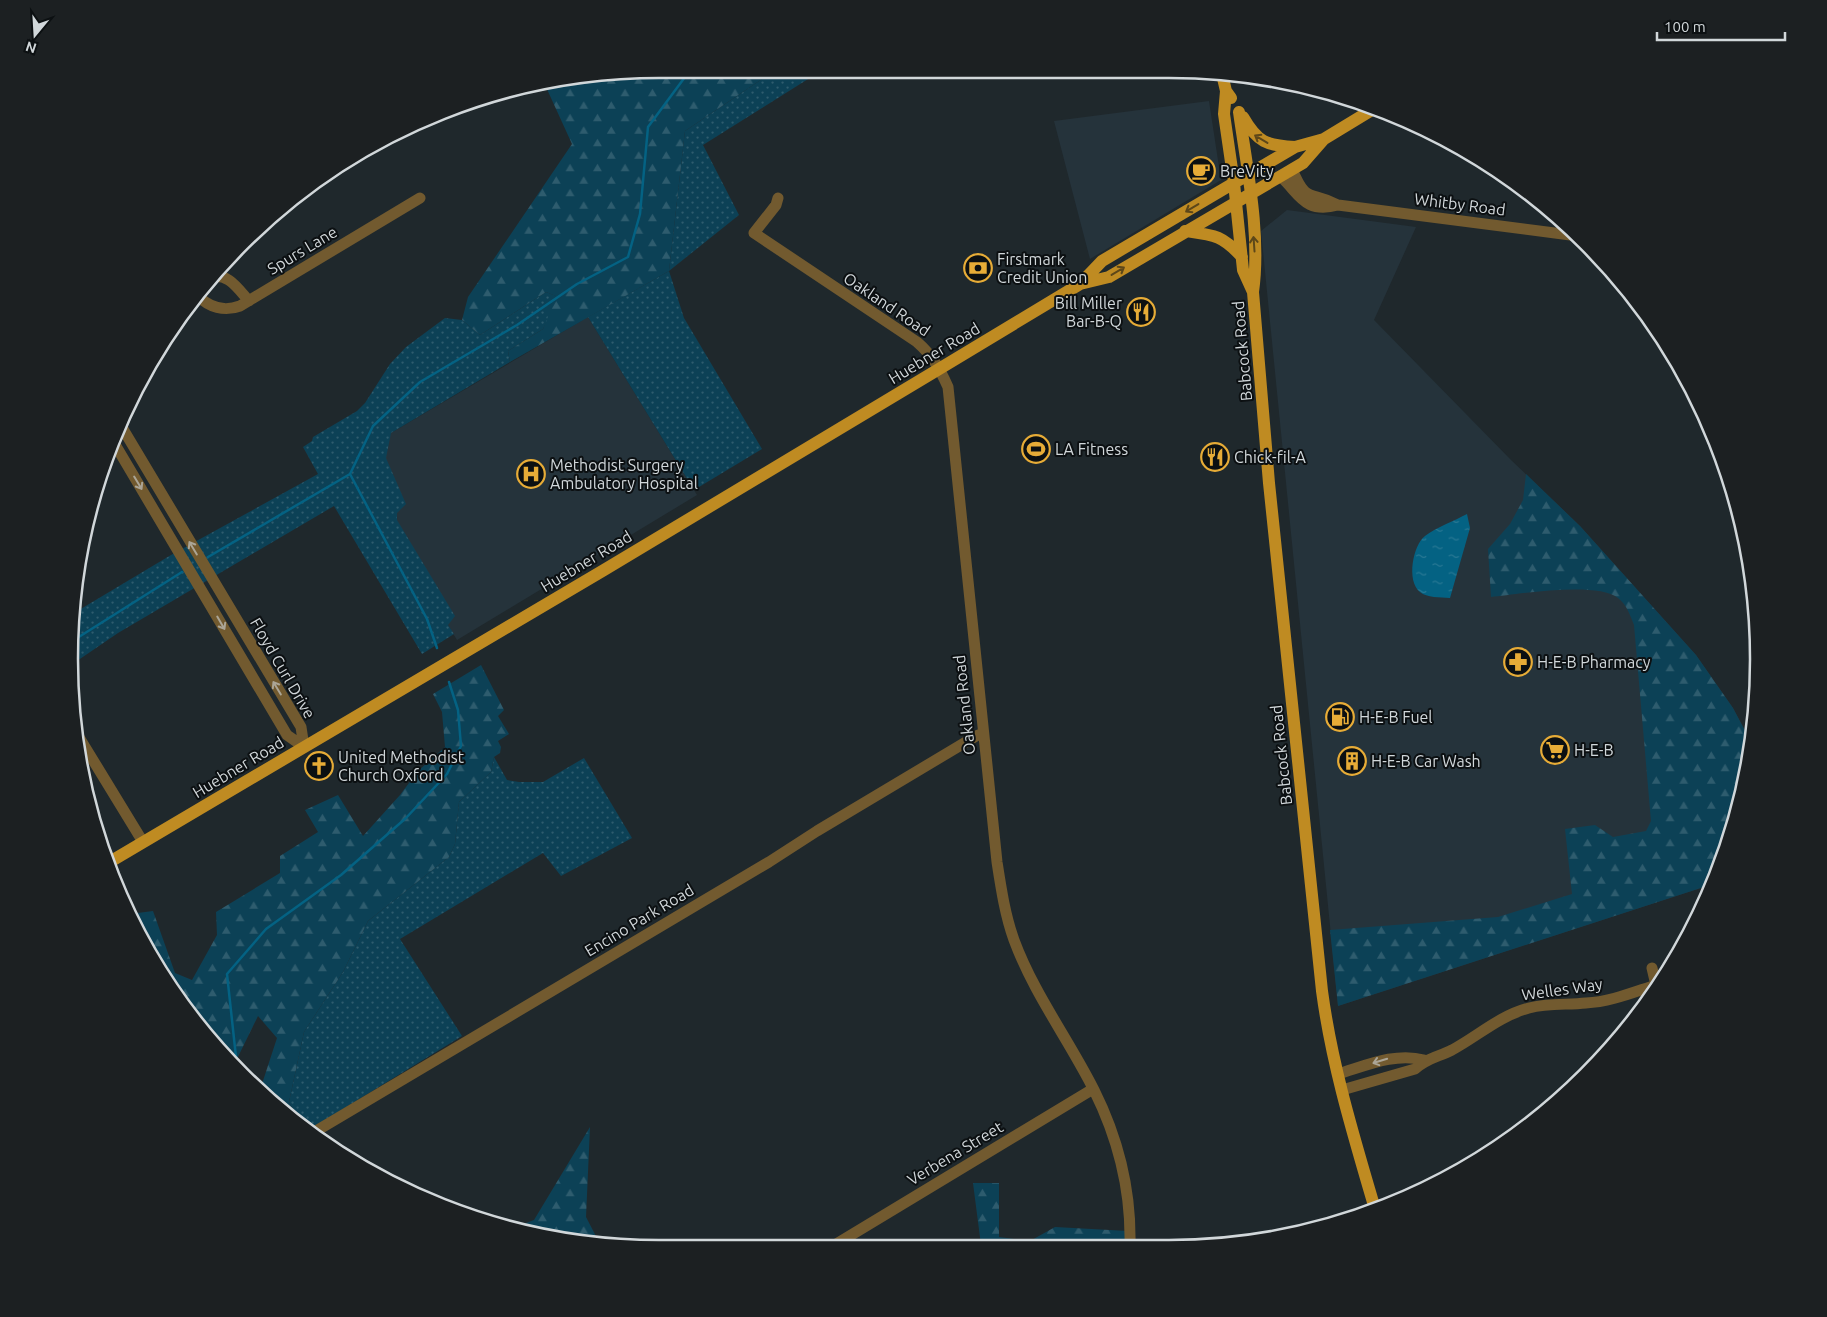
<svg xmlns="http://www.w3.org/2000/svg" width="1827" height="1317" viewBox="0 0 1827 1317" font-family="Ubuntu,sans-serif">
<defs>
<pattern id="grass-dots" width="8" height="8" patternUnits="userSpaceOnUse" patternTransform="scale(1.25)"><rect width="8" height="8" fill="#0c4156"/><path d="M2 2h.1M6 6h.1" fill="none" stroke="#2e5c6e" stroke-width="1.8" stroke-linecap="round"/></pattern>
<pattern id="forest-firs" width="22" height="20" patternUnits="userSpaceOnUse" patternTransform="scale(1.25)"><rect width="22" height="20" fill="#0c4156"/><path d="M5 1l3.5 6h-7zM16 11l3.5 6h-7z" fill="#2e5c6e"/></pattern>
<pattern id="water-ripples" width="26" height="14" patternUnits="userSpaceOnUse" patternTransform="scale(1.25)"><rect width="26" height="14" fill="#046283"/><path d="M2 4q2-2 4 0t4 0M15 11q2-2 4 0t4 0" fill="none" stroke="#287894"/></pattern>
</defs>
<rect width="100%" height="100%" fill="#1f282c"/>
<path fill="#25333b" d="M1209,101L1221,180L1090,259L1054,121Z
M1287,210L1416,227L1374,320L1511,460L1580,526L1696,655L1733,708L1750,740L1738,811L1710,885L1338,1006L1261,231Z
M588,317L697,495L457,640L385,522L380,458L391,433Z"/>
<path fill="url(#grass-dots)" d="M777,69H824L703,145L739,215L669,271L684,318L762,449L694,490L588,317L669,271L685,131Z
M546,292L559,297L543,329L508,351L510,362L391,433L386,458L406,504L397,513V520L455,616L448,625L454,634L422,654L334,506L118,633L74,663V613L171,555L318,474L303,447L312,441L313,437L357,411L365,403L390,364L406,347L445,318L462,320L480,335Z
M494,757L507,780L519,782H543L584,758L632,838L561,876L543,853L400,939L462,1036L307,1131L304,1129L289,1102L304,1032L343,972L368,921L449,857L455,844L459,802L491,772Z"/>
<path fill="url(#forest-firs)" d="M658,69H777L685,131L669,271L510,362L508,351L543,329L549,314L545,308L558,297L546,292L480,335L462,320L468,297L572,144L546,87L555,82Z
M1526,474L1580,526L1696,655L1733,708L1750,740L1738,811L1710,885L1338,1006L1330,930L1498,917L1572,894L1565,829L1595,825L1613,837L1646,831L1651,821L1634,625C1630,615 1627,605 1618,598C1597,581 1519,594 1491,597L1488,549L1510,524L1523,500Z
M481,665L504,710L498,716L509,734L498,741L501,747L500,753L494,757L491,772L459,802L455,844L449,857L368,921L343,972L304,1032L289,1102L304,1129L260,1090L277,1038L258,1016L234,1065L215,1047L148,954L133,923L130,914L153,911L175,973L192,980L217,935L216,912L280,873V856L318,832L305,810L338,795L363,836L400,795L418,771L445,747L442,712L433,694Z
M590,1127L586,1217L600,1244L510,1229L534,1220Z
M973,1183H999V1237L1030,1241L1055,1227L1128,1231L1127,1244L981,1245Z"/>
<path fill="url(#water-ripples)" d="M1467,514L1470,528L1450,598C1440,597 1427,598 1420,592C1406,581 1413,545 1425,536C1437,527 1454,521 1467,514Z"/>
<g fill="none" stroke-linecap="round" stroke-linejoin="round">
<path stroke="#046283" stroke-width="2.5" d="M208,557L350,474
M74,640L182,572
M437,648L427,619L350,474L373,426L420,382L517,325L577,284L628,257L640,214L648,127L685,77L693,69
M241,1072L236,1057L227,974L266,929L341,875L406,818L447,774L461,746L458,710L449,682"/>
<path stroke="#725a2f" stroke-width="11" d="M1292,169C1307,205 1310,190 1338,205L1578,236
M1280,176C1300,194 1304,214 1338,205
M778,198L776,205L754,233L917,342C932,355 940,369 948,387L997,862C1001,888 1005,915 1014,940C1034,994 1069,1040 1094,1090C1118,1138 1131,1191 1130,1244
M210,277C228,272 238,289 249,301
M198,296C209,307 224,312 240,306L420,198
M120,424L301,727L304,747
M113,441L287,735L304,747
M74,729L143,842
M1652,968L1656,985
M1338,1074C1365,1066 1395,1052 1424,1060
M1342,1090L1415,1069C1427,1058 1438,1057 1452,1050C1478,1036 1499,1016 1529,1008C1548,1003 1567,1005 1586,1003C1610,1002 1634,992 1656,985
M311,1134L769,862L817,831L976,736L983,733
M833,1246L1093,1089"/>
<path stroke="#bf8b22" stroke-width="12" d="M1222,74L1226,91L1231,98
M1226,91L1224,114L1234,183L1243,270L1253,292
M1239,112C1247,169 1261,235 1253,292L1269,483L1322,991C1332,1066 1354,1137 1375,1209
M1243,117C1258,143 1266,145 1295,147
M1185,231C1214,235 1222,235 1242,257
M1080,284L1109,277L1303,163L1324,139L1375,108
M108,863L604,570L939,369L1080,284L1102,261L1295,147L1324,139"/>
</g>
<defs><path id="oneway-shaft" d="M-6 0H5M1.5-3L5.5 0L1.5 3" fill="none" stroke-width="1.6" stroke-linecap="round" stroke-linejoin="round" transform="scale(1.25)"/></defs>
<g stroke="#5d4719">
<use href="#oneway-shaft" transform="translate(1261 139) rotate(-149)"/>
<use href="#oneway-shaft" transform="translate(1192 208) rotate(149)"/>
<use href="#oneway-shaft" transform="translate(1254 244) rotate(-94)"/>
<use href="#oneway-shaft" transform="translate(1118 271) rotate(-31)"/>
</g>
<g stroke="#aba596">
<use href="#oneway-shaft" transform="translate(138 483) rotate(59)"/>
<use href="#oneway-shaft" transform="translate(193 548) rotate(-121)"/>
<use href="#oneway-shaft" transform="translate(221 623) rotate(60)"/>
<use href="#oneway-shaft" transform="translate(277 688) rotate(-121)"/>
<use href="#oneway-shaft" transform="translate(1380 1061) rotate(163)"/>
</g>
<defs>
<symbol id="cafe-ring" viewBox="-11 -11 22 22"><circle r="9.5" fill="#0c1012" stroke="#e7ac37" stroke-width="1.5"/><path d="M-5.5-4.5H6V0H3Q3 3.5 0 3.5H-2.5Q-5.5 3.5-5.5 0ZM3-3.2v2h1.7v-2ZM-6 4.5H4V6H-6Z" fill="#e7ac37"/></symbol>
<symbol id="bank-ring" viewBox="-11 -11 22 22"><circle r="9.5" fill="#0c1012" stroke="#e7ac37" stroke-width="1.5"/><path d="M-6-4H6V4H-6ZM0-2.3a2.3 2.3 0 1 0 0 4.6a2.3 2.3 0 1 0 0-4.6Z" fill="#e7ac37"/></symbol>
<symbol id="restaurant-ring" viewBox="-11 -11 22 22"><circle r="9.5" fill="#0c1012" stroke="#e7ac37" stroke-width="1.5"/><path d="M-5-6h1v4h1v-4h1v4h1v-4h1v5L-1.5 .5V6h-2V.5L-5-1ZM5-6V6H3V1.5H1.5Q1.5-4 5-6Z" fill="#e7ac37"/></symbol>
<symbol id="stadium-ring" viewBox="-11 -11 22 22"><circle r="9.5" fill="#0c1012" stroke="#e7ac37" stroke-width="1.5"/><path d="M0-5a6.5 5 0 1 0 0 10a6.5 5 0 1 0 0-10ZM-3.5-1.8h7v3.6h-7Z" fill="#e7ac37"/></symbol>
<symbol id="hospital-ring" viewBox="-11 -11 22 22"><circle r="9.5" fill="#0c1012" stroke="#e7ac37" stroke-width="1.5"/><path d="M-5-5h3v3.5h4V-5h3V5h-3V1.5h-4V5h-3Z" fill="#e7ac37"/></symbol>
<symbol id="pharmacy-ring" viewBox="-11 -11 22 22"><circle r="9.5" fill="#0c1012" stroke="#e7ac37" stroke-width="1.5"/><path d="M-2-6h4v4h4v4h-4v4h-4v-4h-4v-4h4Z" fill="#e7ac37"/></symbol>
<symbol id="fuel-ring" viewBox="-11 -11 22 22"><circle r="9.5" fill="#0c1012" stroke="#e7ac37" stroke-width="1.5"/><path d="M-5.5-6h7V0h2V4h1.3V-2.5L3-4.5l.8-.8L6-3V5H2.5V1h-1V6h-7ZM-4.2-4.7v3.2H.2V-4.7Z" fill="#e7ac37"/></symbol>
<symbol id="supermarket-ring" viewBox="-11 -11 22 22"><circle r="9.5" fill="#0c1012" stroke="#e7ac37" stroke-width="1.5"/><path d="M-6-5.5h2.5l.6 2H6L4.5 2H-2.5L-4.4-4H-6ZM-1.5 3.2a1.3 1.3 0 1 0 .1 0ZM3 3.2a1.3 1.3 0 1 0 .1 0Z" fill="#e7ac37"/></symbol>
<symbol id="building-ring" viewBox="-11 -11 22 22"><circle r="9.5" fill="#0c1012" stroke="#e7ac37" stroke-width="1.5"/><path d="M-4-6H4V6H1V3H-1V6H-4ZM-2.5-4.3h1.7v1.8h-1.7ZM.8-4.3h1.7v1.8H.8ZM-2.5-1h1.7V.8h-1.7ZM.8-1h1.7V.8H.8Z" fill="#e7ac37"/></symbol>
<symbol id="church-ring" viewBox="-11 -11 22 22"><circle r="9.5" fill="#0c1012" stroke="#e7ac37" stroke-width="1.5"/><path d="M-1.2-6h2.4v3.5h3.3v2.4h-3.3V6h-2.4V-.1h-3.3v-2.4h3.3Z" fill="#e7ac37"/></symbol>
</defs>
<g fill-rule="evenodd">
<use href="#cafe-ring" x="1185" y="155" width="32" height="32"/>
<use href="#bank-ring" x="962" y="252" width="32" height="32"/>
<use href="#restaurant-ring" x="1125" y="296" width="32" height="32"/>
<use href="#stadium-ring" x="1020" y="433" width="32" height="32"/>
<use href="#restaurant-ring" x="1199" y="441" width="32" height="32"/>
<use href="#hospital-ring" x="515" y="458" width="32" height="32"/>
<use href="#pharmacy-ring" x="1502" y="646" width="32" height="32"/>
<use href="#fuel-ring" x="1324" y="701" width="32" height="32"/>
<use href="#supermarket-ring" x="1539" y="734" width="32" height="32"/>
<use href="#building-ring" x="1336" y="745" width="32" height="32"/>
<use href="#church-ring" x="303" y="750" width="32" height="32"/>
</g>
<g text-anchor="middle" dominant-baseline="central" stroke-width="4" stroke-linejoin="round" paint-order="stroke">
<g font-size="16" fill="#d1d7da" stroke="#0c1012" text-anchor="start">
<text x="1220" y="171">BreVity</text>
<text x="997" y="259">Firstmark<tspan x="997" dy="18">Credit Union</tspan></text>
<text x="1122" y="303" text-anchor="end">Bill Miller<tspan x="1122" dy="18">Bar-B-Q</tspan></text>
<text x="1055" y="449">LA Fitness</text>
<text x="1234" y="457">Chick-fil-A</text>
<text x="550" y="465">Methodist Surgery<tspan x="550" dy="18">Ambulatory Hospital</tspan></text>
<text x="1537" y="662">H-E-B Pharmacy</text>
<text x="1359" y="717">H-E-B Fuel</text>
<text x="1574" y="750">H-E-B</text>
<text x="338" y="757">United Methodist<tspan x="338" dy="18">Church Oxford</tspan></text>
<text x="1371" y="761">H-E-B Car Wash</text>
</g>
<g font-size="16" fill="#d1d7da" stroke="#0c1012">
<text transform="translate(1460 204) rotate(7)">Whitby Road</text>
<text transform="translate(302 250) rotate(-31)">Spurs Lane</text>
<text transform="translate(887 304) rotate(34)">Oakland Road</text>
<text transform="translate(1242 351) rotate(-95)">Babcock Road</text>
<text transform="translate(934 353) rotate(-31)">Huebner Road</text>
<text transform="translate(586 561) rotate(-31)">Huebner Road</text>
<text transform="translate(283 668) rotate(60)">Floyd Curl Drive</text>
<text transform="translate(964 705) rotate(-96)">Oakland Road</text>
<text transform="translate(1281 755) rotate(-96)">Babcock Road</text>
<text transform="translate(238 767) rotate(-31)">Huebner Road</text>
<text transform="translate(639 920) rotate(-31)">Encino Park Road</text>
<text transform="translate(1562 989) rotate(-8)">Welles Way</text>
<text transform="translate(955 1153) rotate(-31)">Verbena Street</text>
</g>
</g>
<path d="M0 0H1827V1317H0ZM659 78H1169A581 581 0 0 1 1750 659V659A581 581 0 0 1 1169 1240H659A581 581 0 0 1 78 659V659A581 581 0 0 1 659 78Z" fill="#1c2022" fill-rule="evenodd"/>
<path fill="none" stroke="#d1d7da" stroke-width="2.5" d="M659 78H1169A581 581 0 0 1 1750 659V659A581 581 0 0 1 1169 1240H659A581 581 0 0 1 78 659V659A581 581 0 0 1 659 78Z"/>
<g transform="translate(35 35) rotate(198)" stroke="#0c1012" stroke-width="4" paint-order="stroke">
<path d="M0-4L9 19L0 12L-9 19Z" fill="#d1d7da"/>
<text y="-8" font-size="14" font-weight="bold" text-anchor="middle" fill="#d1d7da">N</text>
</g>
<path d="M1657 32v8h128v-8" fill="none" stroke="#d1d7da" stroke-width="2.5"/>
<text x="1664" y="32" font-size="15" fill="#d1d7da" stroke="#0c1012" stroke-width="4" paint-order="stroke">100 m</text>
</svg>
